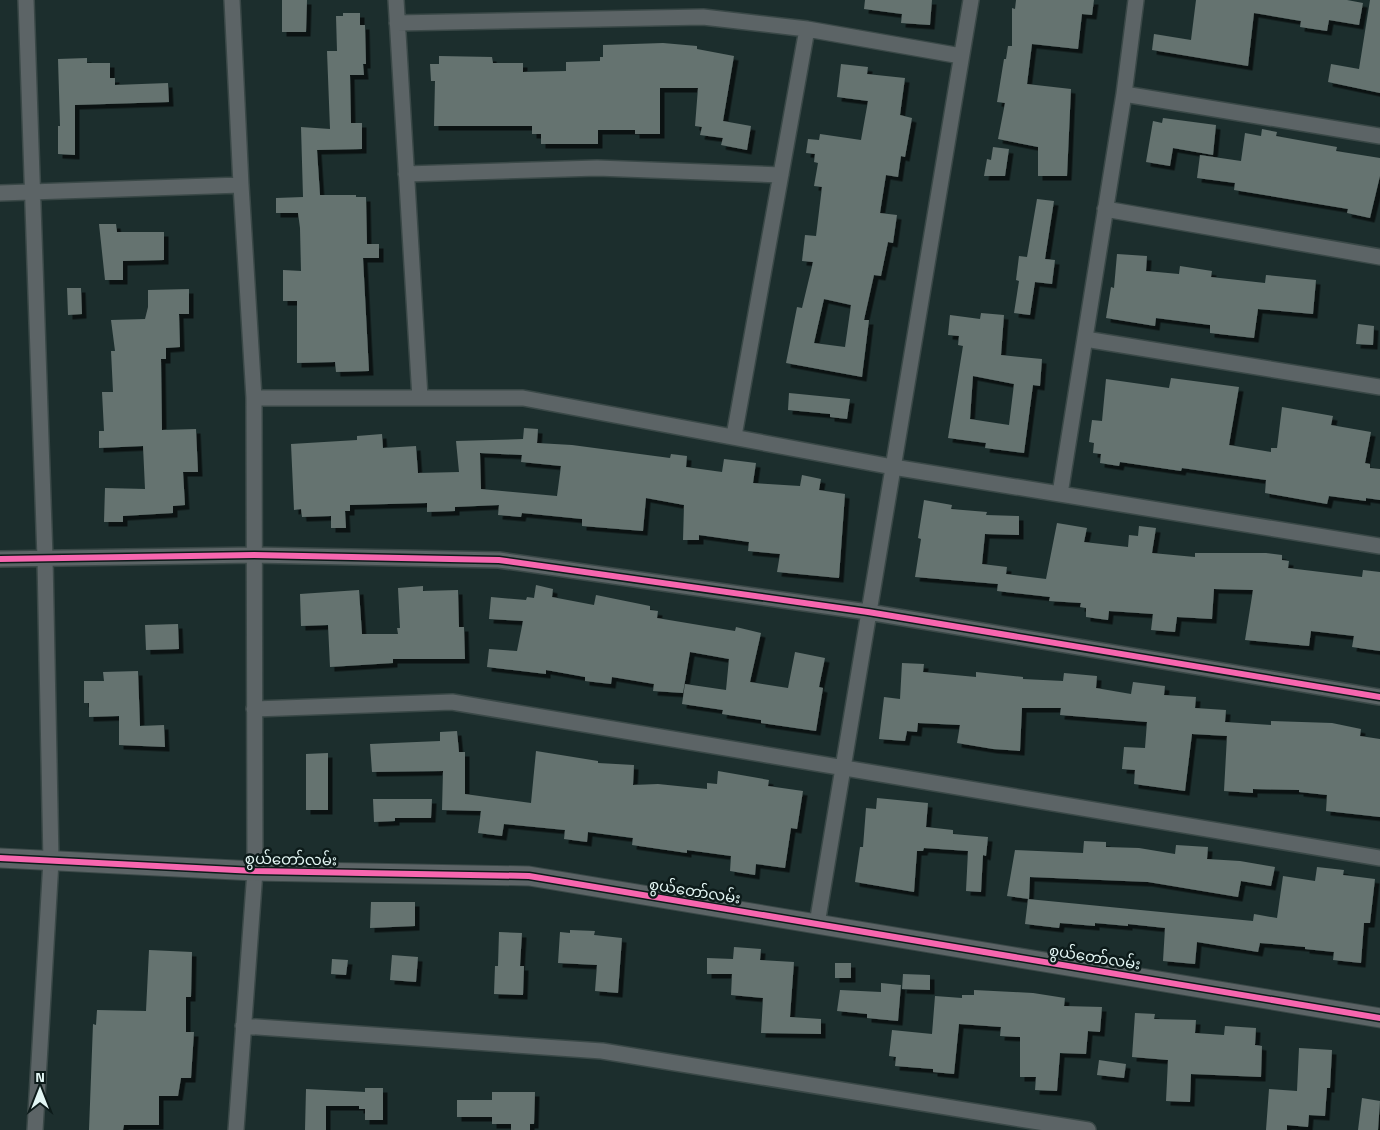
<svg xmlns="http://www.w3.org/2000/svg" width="1380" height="1130" viewBox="0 0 1380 1130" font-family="'Titillium Web','Noto Sans Myanmar',sans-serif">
<defs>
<filter id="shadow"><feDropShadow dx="4.5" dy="4.5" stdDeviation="0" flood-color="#0009"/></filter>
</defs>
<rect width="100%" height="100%" fill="#1c2e2d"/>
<path fill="#657370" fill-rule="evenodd" filter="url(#shadow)" d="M282,0H307L306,32H282Z
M865,0H932L930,25L901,23L902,14L864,9Z
M1016,0H1094L1092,15L1082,14L1078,49L1032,44L1027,84L1071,89L1067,176H1038V147L998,139L1005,103L997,102L1004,59H1006L1008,46H1012V8L1015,9Z
M1196,0H1347L1363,3L1359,25L1329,20L1327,31L1300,27L1301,21L1254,13L1248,66L1152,50L1154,34L1191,40Z
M1370,0H1380V93L1328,82L1331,64L1359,69Z
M343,13H360V25H365L366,64H363L364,75H350L351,123H362V149L317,150L320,195H356V197H366L367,244H379V258H363L369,371L336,372L335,362L297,363V301H283V270L301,271L300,228L298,213H276V198L303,197L301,127L330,129L327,51H337L336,16H343Z
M663,43L697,46V49L734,56L723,121L751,126L747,150L721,145L723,138L700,135L702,127L695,126L698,88H660V134H635V130H598V144H541V134H532V126H434L435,81H431L430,64H439V56L492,57L493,63H523V72L566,71V62L600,61V57H603V45Z
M87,58V63H110V78H115V85L168,83L169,102L75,105V155L58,154V126H60L58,59Z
M841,64L868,67L867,74L905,78L900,115L912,118L905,157L901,156L898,177L886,175L880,213L897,215L893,243L888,242L881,276L874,275L864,320H869L862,377L786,363L797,307L802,308L813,262L802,261L805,235L816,236L822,187L814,186L818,163L814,162L815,154L806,153L808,139L819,140L820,134L861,140L868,101L837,97ZM824,299L851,305L845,347L814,343Z
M1163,118L1216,125L1213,155L1173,148L1170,166L1146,162L1153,121L1162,123Z
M1262,129L1277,132L1276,136L1337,147L1336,151L1380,158V176L1370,218L1347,213L1348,209L1234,190L1235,183L1197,178L1200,155L1241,161L1245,133L1261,136Z
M993,147L1009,149L1005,176H984L987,159L991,160Z
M1037,199L1054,201L1045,259L1055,260L1052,284L1035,282L1030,315L1014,313L1019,281L1016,280L1019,256L1027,257Z
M99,224H116L117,232H164V260L123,261V280H105Z
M1117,254L1147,256L1146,271L1179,274L1180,266L1212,271L1211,277L1265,283L1266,275L1316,280L1313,314L1258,309L1254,338L1210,333V325L1156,318L1155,326L1106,318L1111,287L1114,288Z
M67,288H81L82,314L68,315Z
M189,289V314H179L180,347L166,348V359H161L162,430L196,429L198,472H183L185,505L173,506V513L123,516V522H104L105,488L145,489L143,446L99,448V431H104L102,392H113L111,351H115L111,320L145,319L148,307V290Z
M981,313L1004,315L1001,355L1042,359L1040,386L1033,385L1024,453L985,448L986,443L948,438L963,346L958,345L959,336L948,335L950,315L980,319ZM973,376L1014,384L1009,425L970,419Z
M1358,324L1374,326L1373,345L1356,344Z
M1171,378L1239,387L1229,445L1271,452V448H1277L1282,407L1333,416L1331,425L1371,432L1365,463L1370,464V468L1380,469V500L1366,498V501L1329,496L1327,504L1265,493L1266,480L1182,468L1181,471L1120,462L1119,466L1100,463L1101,454L1093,453L1094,443L1089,442L1092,420L1102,421L1106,379L1169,388Z
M789,393L850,399L847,419L830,417V414L788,410Z
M524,428L538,429L537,443L572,445L670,458L671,454L687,456L686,467L722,472L724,459L756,463L753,483L800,486L802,475L821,479L819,490L845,494L839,578L777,572L780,554L748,551L749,542L699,535V540H683L684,505L646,498L643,531L582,526V519L522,513L521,517L498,515L499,505L455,507V511L427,512V503L350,505V511H345L346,528H331V516L302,517L301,509L294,510L291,444L357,440V436L382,434L383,448L416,446L418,473L459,472L456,441L523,439ZM480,453L522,455L521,462L561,466L557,496L481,489Z
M924,500L952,505L951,509L987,512L986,515L1019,516V535L985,534L982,564L1007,567L1006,574L1046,579L1057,523L1087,528L1084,542L1128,547L1129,535L1138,536L1139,526L1156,528L1152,553L1195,557V553H1266L1282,555V560L1289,561L1288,568L1362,577L1363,570L1380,572V651L1352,647L1354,636L1311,631L1309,646L1245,640L1253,590L1214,589L1212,619L1177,617L1175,632L1151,630L1153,614L1109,611L1108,620L1086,617V608L1080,607L1081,603L1049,601L1050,597L997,591L998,584L915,577L921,539L918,538Z
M536,585L553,589L552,597L594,605L596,595L650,606V610L658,611L657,618L735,631L736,627L761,633L750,682L788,688L795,652L825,658L819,687L823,688L816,731L761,723V720L722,714L723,710L682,704L685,684L726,690L729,659L690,652L683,693L653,691L654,684L612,677L611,684L585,681V677L546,670V674L487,667L489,649L517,651L523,621L489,619L491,597L526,600L527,597L534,598Z
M423,586V591L458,590L459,627H464L465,659H393V663L330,667L328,625L301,626L300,594L359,590L362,634H398L397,628H400L398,588Z
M178,624L179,649L146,650L145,625Z
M902,663L924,664L923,672L976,677V672L1023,677V679L1063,681L1064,673L1097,676L1096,688L1131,694L1133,682L1165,686L1164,695L1196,697L1195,708L1226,710L1225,722L1271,725V721L1332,723L1361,729L1360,736L1380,739V817L1326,811L1327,795L1299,792V790L1253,789V793L1224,791L1227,736L1192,734L1185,791L1134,784L1135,770L1122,769L1124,747L1145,748L1147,722L1060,715L1061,708H1022L1020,751L993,749L957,743L960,725L918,723L917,732L907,731L905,741L879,739L884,697L900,699Z
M138,671L140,726L164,725L165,747L119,745V716L89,717V703H84V681H104L103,672Z
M457,731L459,752H465V794L531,803L536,751L598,761V763L634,765L633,785L658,784L707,789V783L717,784L718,771L769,780L768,786L803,791L797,829L791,828L785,868L756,864L755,875L730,871L731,856L687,850V853L632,845L633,838L588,832L587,842L564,839L565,830L504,824L502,836L478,833L481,811L442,810L443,771L372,772L370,744L440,741V732Z
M328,753V810H306V754Z
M877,798L928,803L926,827L953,830V834L988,837L986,856L983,855L981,892L966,891L968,851L924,848L923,851H917L914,892L855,882L860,847H863L866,808L876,809Z
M373,799H432L431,818H395V821L374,822Z
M1084,841L1106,842V847L1139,848L1175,854L1176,845L1208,847L1207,859L1240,861L1275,867L1271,886L1241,881L1238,897L1148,882L1030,877L1029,899L1007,896L1015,850L1083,853Z
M1317,867L1344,870L1343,875L1375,879L1370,923H1364L1361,963L1333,960L1334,952L1305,949V947L1260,943L1258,952L1197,942L1195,964L1163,961L1165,928L1128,924V926L1095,923V926L1060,923L1059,928L1025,924L1028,899L1253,921L1254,914L1277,918L1283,876L1315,881Z
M371,902H415V926L370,928Z
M570,930L595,931L594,935L622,938L618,993L595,991L597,965L558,963L560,932L570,933Z
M499,932L522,933L520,966H524L523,995L494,994L495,966H498Z
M734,947L761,949L760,960L794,962L790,1017L821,1019V1034L761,1033L763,998L731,995L732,974H707V958L733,959Z
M149,950L192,952L191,997H186V1032H194L191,1078H181L178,1096H159V1125H124L123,1130H89L93,1024L96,1025L97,1010L146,1011Z
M392,955L418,957L416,982L390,980Z
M332,959L348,960L346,975L331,974Z
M835,963H851V978H835Z
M903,974L930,975V990L902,989Z
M881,983L901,985L898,1021L867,1018V1014L837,1011L840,990L881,992Z
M974,990L1033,993L1065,998L1064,1006L1102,1007L1100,1032L1088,1031L1086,1054L1060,1053L1057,1091L1035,1090L1036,1077H1020V1037L1000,1036L1001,1027L959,1024L954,1074L933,1072V1069L895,1066L896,1057L889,1056L892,1030L932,1034L935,996L962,998V995H974Z
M1135,1013L1155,1014L1154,1019L1196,1020L1195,1033L1224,1035L1225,1026L1256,1028L1255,1045L1262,1046L1261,1077L1191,1074L1190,1102L1166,1101L1168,1060L1132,1057Z
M1299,1048L1332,1050L1330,1088H1327L1325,1116L1309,1115L1308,1127L1287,1125V1130H1266L1269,1089L1297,1091Z
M1099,1060L1126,1064L1124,1078L1097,1075Z
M365,1088H383V1120H365V1109H359V1106H326V1130H305L306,1089L365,1092Z
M492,1092H535L534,1124H530V1130H511V1124H492V1117H457V1100H492Z
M1362,1098L1380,1101L1378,1130H1358Z"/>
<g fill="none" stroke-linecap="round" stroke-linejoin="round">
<defs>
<path id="minor" d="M26,0L45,558L51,861L35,1130
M232,0L241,185L254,398L255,871L236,1130
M396,0L420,398
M397,23L703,17L807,29L961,56
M1124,94L1380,136
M406,174L597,168L781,175
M0,193L241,185
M1105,209L1380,257
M1085,339L1380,387
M254,398H523L893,467L1380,546
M734,436L807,29
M1060,494L1124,94L1136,0
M0,559L254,555L499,560L868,612L1380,697
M254,709L452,702L1380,858
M817,924L971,0
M243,1026L602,1051L1088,1130"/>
<path id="tertiary" d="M0,858L255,871L529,876L1380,1018"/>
</defs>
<use href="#minor" stroke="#3a4847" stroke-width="18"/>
<use href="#tertiary" stroke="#3a4847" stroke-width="21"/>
<use href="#minor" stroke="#5c6466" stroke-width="15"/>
<use href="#tertiary" stroke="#5c6466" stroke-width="19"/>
<defs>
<path id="cycleway" d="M0,559L254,555L499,560L868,612L1380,697
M0,858L255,871L529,876L1380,1018"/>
</defs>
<use href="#cycleway" stroke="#0d1b1a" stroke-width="9"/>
<use href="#cycleway" stroke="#f766af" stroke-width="6"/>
</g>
<g text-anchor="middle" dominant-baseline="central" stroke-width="5" stroke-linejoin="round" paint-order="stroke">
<g font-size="15" fill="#e3f6f4" stroke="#0d1b1a">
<text transform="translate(291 859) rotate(1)">စွယ်တော်လမ်း</text>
<text transform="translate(695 891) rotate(9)">စွယ်တော်လမ်း</text>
<text transform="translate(1095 957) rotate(9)">စွယ်တော်လမ်း</text>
</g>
</g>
<g transform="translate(40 1090)" stroke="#0d1b1a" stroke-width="4" paint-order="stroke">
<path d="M0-4L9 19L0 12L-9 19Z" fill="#e3f6f4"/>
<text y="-8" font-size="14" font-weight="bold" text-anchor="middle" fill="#e3f6f4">N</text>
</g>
</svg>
